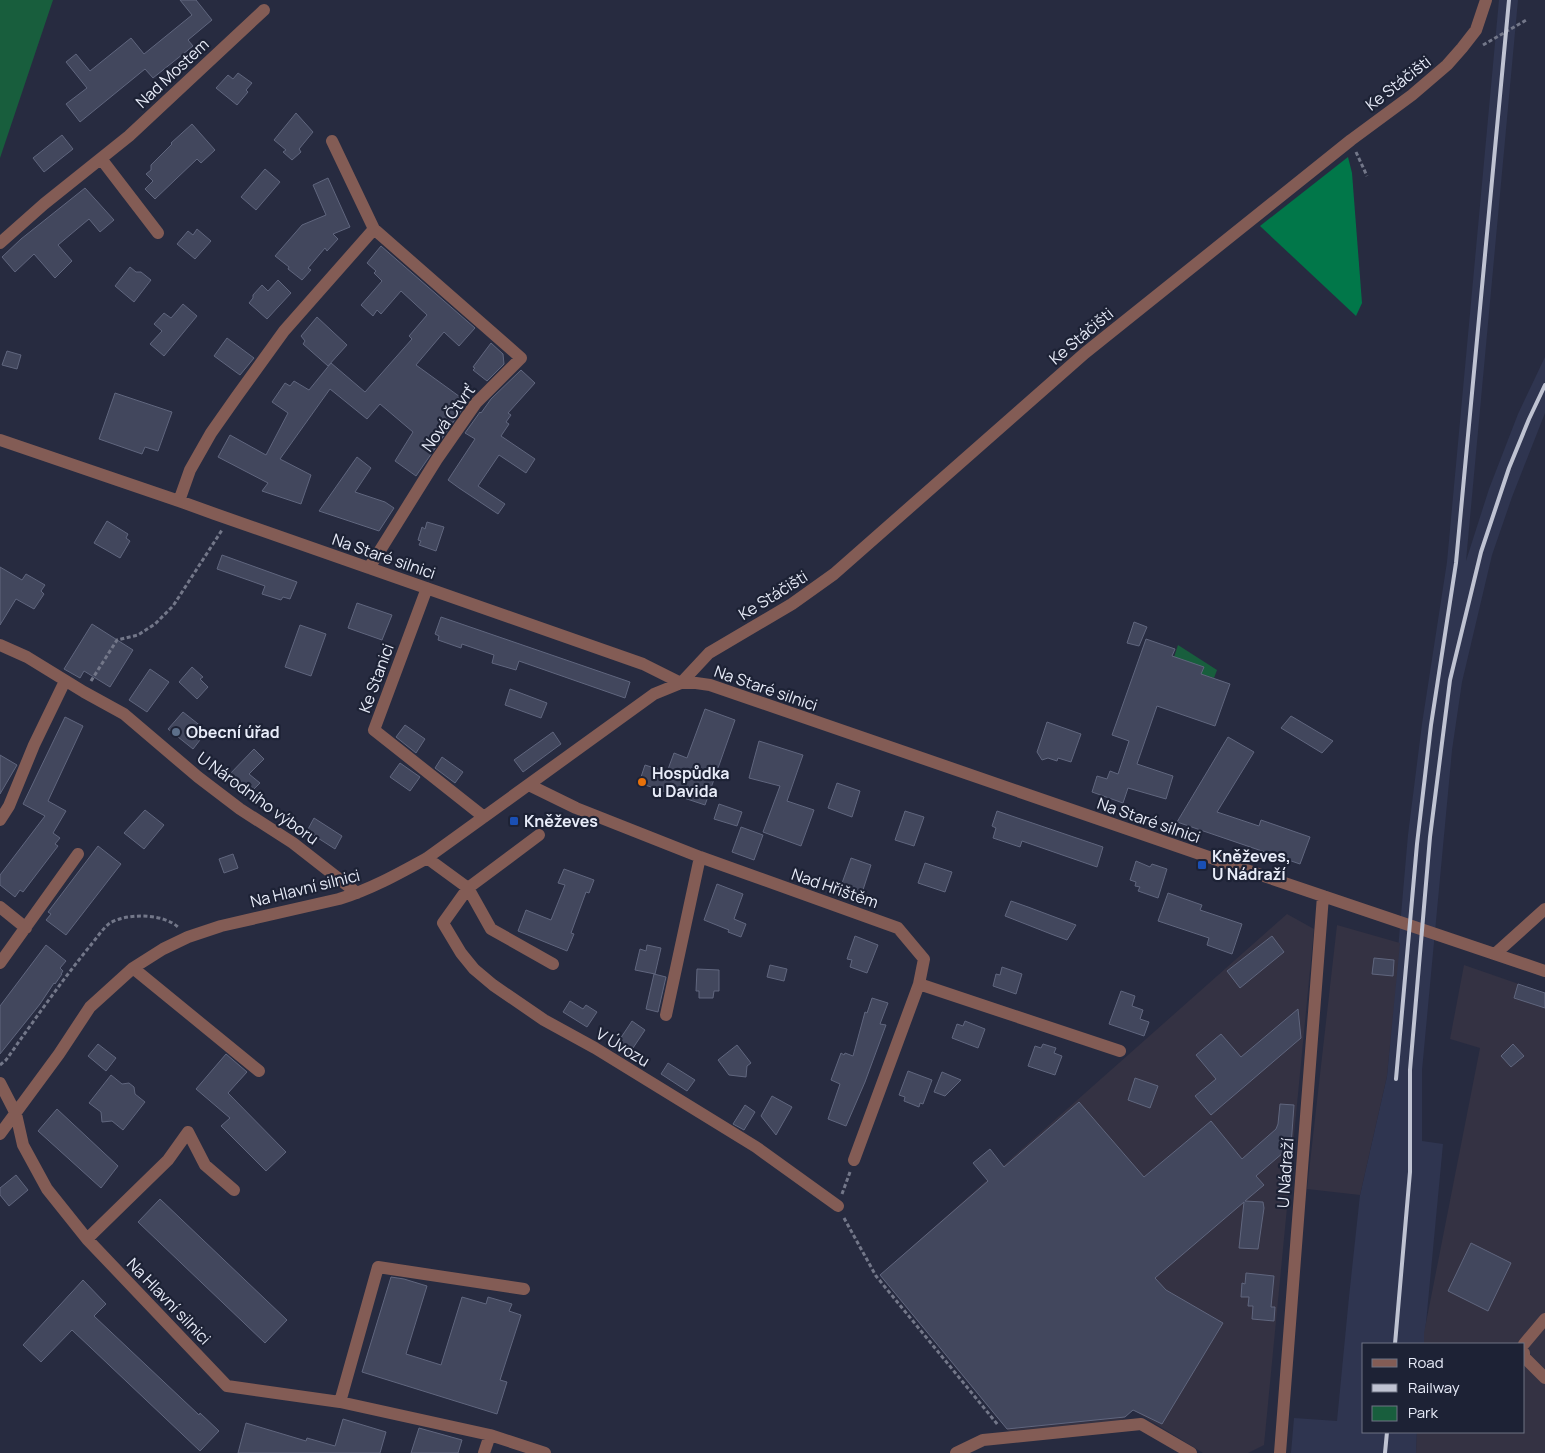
<svg xmlns="http://www.w3.org/2000/svg" width="1545" height="1453" viewBox="0 0 1545 1453" font-family="Manrope,sans-serif">
<rect width="100%" height="100%" fill="#272b40"/>
<path fill="#2f3550" d="M1499,0H1518L1466,561L1489,489L1518,414L1545,357V413L1512,497L1492,555L1462,682L1452,750L1422,1070V1141L1443,1144L1424,1344H1364V1432H1417L1416,1453H1291L1294,1418L1337,1421L1349,1297L1360,1195L1387,1076L1408,835L1422,724L1447,562Z"/>
<path fill="#343243" d="M1287,914L1314,929L1264,1445L1248,1453H1203L1133,1410L1119,1422L1011,1434L880,1275Z
M1337,925L1400,943L1387,1076L1360,1195L1307,1189Z
M1464,965L1545,993V1453H1416L1417,1432H1524V1344H1424V1333L1480,1048L1450,1039Z"/>
<path fill="#185e3d" d="M0,0H53L0,158Z
M1178,645L1217,670L1214,678L1201,674L1203,667L1174,657Z"/>
<path fill="#017749" d="M1348,157L1352,173L1362,303L1356,316L1260,226Z"/>
<path fill="#42475d" stroke="#60667e" d="M180,0H196L212,20L188,40L193,46L153,78L145,69L80,122L66,104L87,88L66,62L76,54L90,71L131,38L144,54L192,15Z
M238,73L252,83L246,90L248,92L237,105L216,88L228,75L233,79Z
M296,113L313,132L299,149L301,152L292,160L283,152L286,150L274,140Z
M192,124L215,150L201,163L197,159L155,199L145,189L153,181L146,174L151,170V165L172,144L171,143Z
M62,135L73,149L44,172L33,158Z
M265,169L280,182L256,210L241,197Z
M328,178L350,227L333,234L338,239L327,251L325,248L308,268L311,270L302,280L288,269L289,267L275,256L302,225L326,215L313,185Z
M85,188L114,220L100,232L89,219L58,245L72,261L55,278L34,254L15,272L2,257L21,239Z
M197,229L211,241L195,259L177,244L188,231L193,235Z
M381,246L475,328L459,346L444,332L416,365L467,402L416,476L395,461L413,432L380,404L367,419L330,389L280,459L311,475L301,504L262,491L268,483L218,457L230,435L266,455L288,413L272,402L285,383L290,386L294,381L309,390L331,363L365,392L412,339L409,336L427,315L401,291L381,314L377,310L373,316L361,305L382,281L374,273L376,271L367,263Z
M130,267L136,272H141L151,280L134,302L115,286Z
M278,280L291,293L267,319L249,303L253,298V295L262,285L268,291Z
M183,304L197,316L164,356L150,344L162,331L154,324L164,313L171,318Z
M317,317L347,345L328,366L303,344L305,341L301,336Z
M227,338L254,358L240,375L214,356Z
M491,343L503,354L504,364L487,381L473,370L475,368L473,367Z
M7,351L21,355L17,369L2,365Z
M521,370L535,383L508,413L511,415L506,422L509,424L501,436L535,459L526,473L499,455L478,486L505,504L498,514L459,488L448,480L475,439L465,433L480,412L481,413L491,399Z
M115,393L172,412L158,451L145,447L142,454L99,439Z
M357,457L371,468L355,492L385,502L394,508L379,531L319,511Z
M107,521L128,534L126,538L130,541L120,558L94,543Z
M427,522L444,527L436,551L419,545L421,541L418,540L422,527L425,529Z
M222,555L297,582L290,599L283,597L281,600L262,594L265,586L217,569Z
M0,567L22,580L26,574L45,585L41,591L44,594L34,609L16,599L0,625Z
M357,603L392,615L382,640L348,628Z
M441,617L630,682L625,698L519,661L516,670L492,663L494,655L462,644L461,648L438,640L439,636L435,634Z
M1134,622L1147,627L1139,646L1127,643Z
M92,624L133,650L110,687L84,671L80,678L64,669Z
M300,625L326,634L311,676L285,667Z
M1146,639L1175,649L1172,656L1204,667L1201,674L1230,684L1215,726L1157,706L1137,764L1173,776L1166,799L1128,788L1123,803L1092,792L1097,776L1107,779L1110,771L1118,774L1129,741L1112,735Z
M192,667L203,677L200,679L208,687L197,699L179,682Z
M150,669L169,682L147,712L129,700Z
M510,689L547,703L541,718L505,705Z
M705,709L735,720L705,805L639,783L645,765L667,772L674,753L687,758Z
M183,712L207,731L193,749L168,729Z
M1291,716L1333,741L1322,753L1281,728Z
M65,717L83,726L48,801L66,811L53,833L60,838L55,844L58,846L23,892L20,890L15,897L0,885V875L45,816L23,804Z
M1047,722L1081,734L1071,762L1058,758L1057,761L1048,758L1042,760L1037,752Z
M405,725L425,739L416,753L396,737Z
M553,732L561,744L523,772L514,760Z
M1228,737L1254,752L1217,812L1259,826L1261,820L1310,837L1300,864L1177,822Z
M759,741L803,755L787,801L814,810L801,846L763,832L780,786L749,778Z
M254,749L264,759L249,774L260,783L247,796L227,777Z
M0,755L17,765L0,794Z
M442,757L463,772L455,783L435,768Z
M400,763L420,777L410,791L390,777Z
M837,783L860,791L852,817L828,808Z
M719,804L742,812L737,826L714,819Z
M145,810L164,825L144,849L124,833Z
M905,811L924,817L914,846L895,840Z
M997,811L1103,847L1097,867L1022,841L1020,847L993,838L996,828L992,826Z
M314,818L342,836L335,849L307,831Z
M741,827L763,835L754,860L732,852Z
M98,846L121,864L66,935L46,920L51,914L48,912Z
M233,854L238,868L224,873L219,859Z
M851,858L871,865L862,893L841,886Z
M1136,861L1150,867L1152,864L1167,869L1158,898L1138,891L1140,887L1135,886L1136,882L1130,880Z
M925,863L952,872L945,892L918,883Z
M564,869L594,880L589,893L586,892L571,933L574,934L567,951L518,931L526,910L551,920L565,885L558,883Z
M717,884L743,894L734,919L746,924L741,937L728,932L729,930L704,920Z
M1168,893L1202,905L1200,910L1242,924L1232,954L1207,945L1209,938L1158,921Z
M1011,901L1028,907L1076,925L1067,940L1051,934L1005,916Z
M855,936L878,945L867,973L850,967L852,960L847,959Z
M1272,936L1284,952L1240,988L1227,971Z
M46,945L66,961L60,968L63,971L61,974H62L55,984L54,983L40,1004L0,1054V1006Z
M647,945L661,948L655,974L635,970L640,949L646,951Z
M1374,958L1394,960L1393,976L1372,974Z
M770,965L787,969L784,981L767,977Z
M1002,967L1022,974L1016,994L993,986L996,974L1000,975Z
M697,969L719,970V991H714L713,998H699V991H696Z
M654,974L666,977L658,1012L646,1009Z
M1518,984L1545,993V1008L1514,998Z
M1121,991L1135,996L1132,1006L1143,1010L1140,1019L1149,1022L1144,1036L1109,1024Z
M872,998L888,1003L880,1024L886,1025L865,1082L846,1126L828,1119L840,1084L831,1080L841,1053L844,1055L845,1053L853,1056L865,1012L867,1013Z
M570,1001L583,1009L586,1005L597,1012L587,1027L563,1012Z
M1298,1009L1301,1038L1211,1115L1195,1096L1216,1079L1196,1055L1221,1034L1241,1057Z
M632,1021L645,1030L629,1054L616,1045Z
M965,1021L985,1029L978,1048L952,1038L957,1024L963,1026Z
M98,1044L116,1058L106,1071L88,1056Z
M1043,1044L1056,1048L1054,1053L1062,1056L1055,1075L1028,1066L1035,1046L1041,1048Z
M1513,1044L1524,1056L1511,1067L1501,1056Z
M737,1045L751,1063L747,1066L746,1077L729,1075L718,1060Z
M226,1054L247,1072L228,1093L286,1152L266,1171L221,1126L230,1118L196,1089Z
M668,1063L695,1080L687,1091L661,1074Z
M908,1071L932,1080L923,1104L920,1103L919,1107L904,1101L905,1097L899,1095Z
M942,1072L961,1080L945,1096L934,1092Z
M111,1075L122,1084L129,1083L134,1087L135,1094L145,1102L123,1130L112,1121L102,1122L101,1112L89,1103Z
M1135,1078L1158,1086L1150,1108L1128,1100Z
M772,1096L792,1107L776,1135L761,1116Z
M1079,1102L1144,1177L1211,1121L1242,1159L1276,1129L1278,1124L1280,1104L1294,1105L1291,1146L1256,1176L1264,1185L1245,1201L1263,1202L1264,1208L1258,1249L1239,1248L1244,1202L1155,1278L1166,1290L1223,1323L1162,1424L1133,1410L1125,1417L1007,1429L880,1275L988,1181L973,1163L990,1149L1004,1167Z
M745,1105L755,1112L744,1130L733,1124Z
M57,1109L118,1166L101,1188L38,1131Z
M16,1175L28,1190L9,1206L0,1195V1188Z
M160,1199L287,1320L265,1343L138,1222Z
M1471,1243L1511,1263L1488,1311L1448,1291Z
M1246,1273L1274,1276L1271,1307H1275L1274,1321L1252,1319L1253,1306H1248L1249,1297H1241L1242,1283L1245,1284Z
M391,1277L404,1279L427,1286L406,1354L441,1365L462,1297L486,1304L488,1297L512,1304L509,1311L521,1315L500,1380L507,1382L497,1414L362,1372Z
M83,1280L106,1304L94,1316L199,1415L200,1413L219,1431L200,1451L72,1330L41,1362L23,1345Z
M343,1419L386,1432L380,1453H238L246,1423L306,1441L307,1438L335,1446Z
M419,1428L462,1440L458,1453H411Z"/>
<g fill="none" stroke-linecap="round" stroke-linejoin="round">
<path stroke="#737789" stroke-width="3" stroke-dasharray="4 2.5" stroke-linecap="butt" d="M1483,45L1528,19
M1356,152L1367,176
M91,681L117,640L138,635L155,624L173,606L222,530
M0,1065L6,1060C33,1022 60,983 90,946C96,939 103,928 110,923C127,913 164,913 179,928
M842,1194L850,1172
M844,1218L876,1276L998,1425"/>
<path stroke="#835c55" stroke-width="12" d="M332,141L374,229L521,358L476,403L437,459L369,568
M102,160L158,233
M0,243L44,204L129,136L264,10
M0,440L179,501L215,514L643,664L681,683H696L710,685L1258,874L1545,971
M179,501L190,470L211,433L237,396L284,331L374,229
M427,588L374,730L484,817
M0,645L27,657L84,692L124,714L198,777L240,809L293,843L357,893
M529,785L576,808L700,857L898,928L924,959L919,984L1120,1051
M0,820L9,806L34,745L65,681
M539,835L468,888L443,923L461,953L474,969L493,985L544,1020L595,1048L756,1147L838,1206
M427,858L468,888L491,929L553,964
M0,907L26,928
M1495,954L1545,909
M0,963L78,854
M133,968L259,1071
M666,1015L700,857
M0,1083L16,1114L23,1145L47,1189L87,1239L227,1386L340,1402L490,1435L545,1453
M0,1134L59,1054L90,1007L133,968L163,949L188,937L221,926L339,899C371,889 398,874 427,858L654,694L681,683L709,653L792,604L834,574L1085,353L1351,140L1412,95L1447,65L1462,48L1476,30L1486,0
M854,1160L919,984
M87,1239L168,1160L188,1132L205,1165L234,1190
M1524,1344L1545,1319
M1524,1353V1357L1545,1378
M340,1402L378,1267L524,1289
M484,1453L490,1435
M956,1453L983,1440L1141,1424L1191,1453
M1280,1453L1323,896"/>
<path stroke="#bfc3d2" stroke-width="4" d="M1396,1079L1417,844L1431,725L1456,563L1509,0
M1395,1344L1410,1172V1070L1430,837L1450,680L1481,552L1509,468L1529,419L1545,385
M1385,1453L1387,1432"/>
</g>
<circle fill="#5c6f8a" stroke="#1d2235" stroke-width="2" cx="176" cy="732" r="5"/>
<circle fill="#e8710a" stroke="#1d2235" stroke-width="2" cx="642" cy="782" r="5"/>
<g fill="#1a4fb4" stroke="#1d2235" stroke-width="2">
<rect x="509" y="816" width="10" height="10" rx="2.5"/>
<rect x="1197" y="860" width="10" height="10" rx="2.5"/>
</g>
<g text-anchor="middle" dominant-baseline="central" stroke-width="4.5" stroke-linejoin="round" paint-order="stroke">
<g font-size="16" fill="#e8ecf9" stroke="#1d2235">
<text transform="translate(172 73) rotate(-43)">Nad Mostem</text>
<text transform="translate(1398 83) rotate(-38)">Ke Stáčišti</text>
<text transform="translate(1081 336) rotate(-40)">Ke Stáčišti</text>
<text transform="translate(448 418) rotate(-54)">Nová Čtvrť</text>
<text transform="translate(384 556) rotate(19)">Na Staré silnici</text>
<text transform="translate(773 595) rotate(-32)">Ke Stáčišti</text>
<text transform="translate(376 678) rotate(-70)">Ke Stanici</text>
<text transform="translate(766 688) rotate(19)">Na Staré silnici</text>
<text transform="translate(258 798) rotate(36)">U Národního výboru</text>
<text transform="translate(1149 820) rotate(19)">Na Staré silnici</text>
<text transform="translate(305 888) rotate(-14)">Na Hlavní silnici</text>
<text transform="translate(835 888) rotate(19)">Nad Hřištěm</text>
<text transform="translate(623 1047) rotate(31)">V Úvozu</text>
<text transform="translate(1285 1173) rotate(-86)">U Nádraží</text>
<text transform="translate(169 1301) rotate(46)">Na Hlavní silnici</text>
</g>
<g font-size="16" font-weight="bold" fill="#e8ecf9" stroke="#1d2235" text-anchor="start">
<text x="186" y="732">Obecní úřad</text>
<text x="652" y="773">Hospůdka<tspan x="652" dy="18">u Davida</tspan></text>
<text x="524" y="821">Kněževes</text>
<text x="1212" y="856">Kněževes,<tspan x="1212" dy="18">U Nádraží</tspan></text>
</g>
</g>
<rect x="1362" y="1343" width="162" height="90" fill="#1d2235" stroke="#6e7383"/>
<rect x="1372" y="1359" width="25" height="8" fill="#835c55" stroke="#6e7383"/>
<text x="1408" y="1368" font-size="15" fill="#e8ecf9">Road</text>
<rect x="1372" y="1384" width="25" height="8" fill="#bfc3d2" stroke="#6e7383"/>
<text x="1408" y="1393" font-size="15" fill="#e8ecf9">Railway</text>
<rect x="1372" y="1406" width="25" height="15" fill="#185e3d" stroke="#6e7383"/>
<text x="1408" y="1418" font-size="15" fill="#e8ecf9">Park</text>
</svg>
